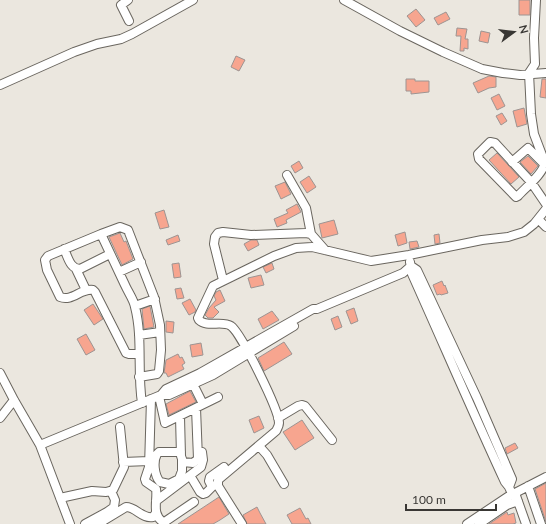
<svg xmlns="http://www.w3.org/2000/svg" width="546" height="524" viewBox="0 0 546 524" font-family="Lato,sans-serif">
<rect width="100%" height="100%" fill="#ebe7df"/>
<path fill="#f7a58f" stroke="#9d9492" d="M519,0H530V15H519Z
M416,9L425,20L416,27L407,16Z
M446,12L450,19L438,25L434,18Z
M457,28L467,29L465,39H468V49L464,48V51H460L461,36H456Z
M481,31L490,33L488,43L479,41Z
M236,56L245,60L239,71L231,67Z
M489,76L496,77V87L489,88L478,93L473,83Z
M406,79H415V81H429V92L411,94V91H406Z
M542,79H546V98L540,97Z
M499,94L505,106L497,110L491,98Z
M524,108L527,124L517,127L513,111Z
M502,113L507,121L501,125L496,116Z
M497,153L519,177L511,184L489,160Z
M528,156L538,166L531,174L520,162Z
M299,161L303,168L295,173L291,166Z
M309,176L316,187L307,193L300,182Z
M285,182L291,194L281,199L275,186Z
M297,204L301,212L286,220L287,223L277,227L274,219L288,213L286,210Z
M164,210L169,227L160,229L155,213Z
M334,220L338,234L322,238L319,224Z
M405,232L407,243L398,246L395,235Z
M120,233L124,242L126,241L133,259L122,265L109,237Z
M439,234L440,243L435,244L434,235Z
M178,235L180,241L168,245L166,240Z
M251,240H257L259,245L248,251L244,244Z
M417,241L419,247L410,249L409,242Z
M179,263L181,277L174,278L172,264Z
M272,263L274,269L266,273L263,267Z
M261,275L264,285L251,288L248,278Z
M442,281L444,286L445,285L448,293L441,295L440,294L437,295L433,285Z
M181,288L184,298L177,299L175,289Z
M220,290L225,301L214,307L219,312L213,318H208L205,315L209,308L216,300L214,296L216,292Z
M190,299L196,310L195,312L189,315L182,303Z
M93,304L103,319L94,325L84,310Z
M150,306L154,327L144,329L142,309Z
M354,308L358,321L351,324L346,311Z
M272,311L279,320L263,329L258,319Z
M338,316L342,327L335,330L331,319Z
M166,321L174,322L173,333L166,332Z
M86,334L95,350L86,355L77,339Z
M284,342L292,354L264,371L258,358Z
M201,343L203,355L192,357L190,345Z
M178,354L180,358L182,357L185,363L182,365L184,369L168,377L166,373H164L166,360Z
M190,391L196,402L169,415L166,404Z
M259,416L264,428L254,433L249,420Z
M302,420L314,438L295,450L283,432Z
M515,443L518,448L507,454L505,448Z
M546,483V522L535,489Z
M219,497L229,514L220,520L213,524H178Z
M257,507L260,513L266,524H247L243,515Z
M300,508L306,519L308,518L311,524H292L287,515Z
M507,512L508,515L514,513L516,523L513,524H489Z"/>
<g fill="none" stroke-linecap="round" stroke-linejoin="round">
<defs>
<path id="minor" d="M128,0L121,5L129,21
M344,0L400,31L443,52L482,69L503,73L520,75L546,73
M536,0L534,38L535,64L529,73L531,114L534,134L545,163
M0,85L74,52L97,44L121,39L132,34L193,0
M512,162L528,148L544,164C544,173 524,189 518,196L516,197L479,159L478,154L490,142L495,143L531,182L546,204
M287,175L306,208L311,234
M538,219L546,227
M101,234L120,227L128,230L154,297L160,325L161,350L159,371L157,374L139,377
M64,249C68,257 70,269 80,269L110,254
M410,262L412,274C443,343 473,413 505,482L509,487L512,494L515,493L526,524
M411,266L417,270L477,398L512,479L509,487
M76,269L86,290
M119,272L141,262
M223,280L214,244L215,237L218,233L223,232L251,235L306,233L311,234L325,250
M135,306L155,299
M139,335L160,332
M139,354H129L126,353L95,292L93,290C81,288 72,302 60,297L47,270L45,260L48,256L101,234C109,251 117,268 125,285C128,292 134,300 135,307C143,338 137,371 142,403
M0,373L14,400L40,445L70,524
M193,384L203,404
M161,395H169L213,375L294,326
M159,396L165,423L218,397
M151,399L149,467L145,479L146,482L156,489C158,500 151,514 163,522L166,521L194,502
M180,417L181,456L183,462L193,463L198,459L196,408
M0,418L14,400
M278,418L298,406L302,405L305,406L332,440
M40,445L161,395L166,389L200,373L313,309H317L403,273L411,266
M259,446L267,455L284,484
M181,452H159L157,454C153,461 154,475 160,482L169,484L179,479L182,471V459
M123,462L149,461
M191,477L200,492L203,494L206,493L212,487L209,481L210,477L224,467
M528,486L541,524
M515,493L546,477
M60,498L92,491L106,492L113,490L124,467L120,427
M156,501L201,467L203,460L202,452
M85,524L107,512L114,507L115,500L111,491
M98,524L126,507C136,507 142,519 153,517L156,513
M242,524L218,486V480L276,431C277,429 279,426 279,423C279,410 241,333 231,326C222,320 207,328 199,320L198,318L213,286L274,256L296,248L312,247L371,261L409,255L482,240L508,237L524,232L534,224L546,209
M467,524L512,494
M479,524L507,505L518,501"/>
</defs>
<use href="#minor" stroke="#6a665f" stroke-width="10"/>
<use href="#minor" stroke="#fff" stroke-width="8"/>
</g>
<g transform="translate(514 32) rotate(75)" stroke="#ebe7df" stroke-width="3" paint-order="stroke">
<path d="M0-3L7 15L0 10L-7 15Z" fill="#393734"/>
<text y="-6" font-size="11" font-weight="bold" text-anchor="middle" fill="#393734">N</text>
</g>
<path d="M406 504v6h90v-6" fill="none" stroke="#393734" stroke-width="2"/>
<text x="412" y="504" font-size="12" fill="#393734" stroke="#ebe7df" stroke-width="3" paint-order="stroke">100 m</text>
</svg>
